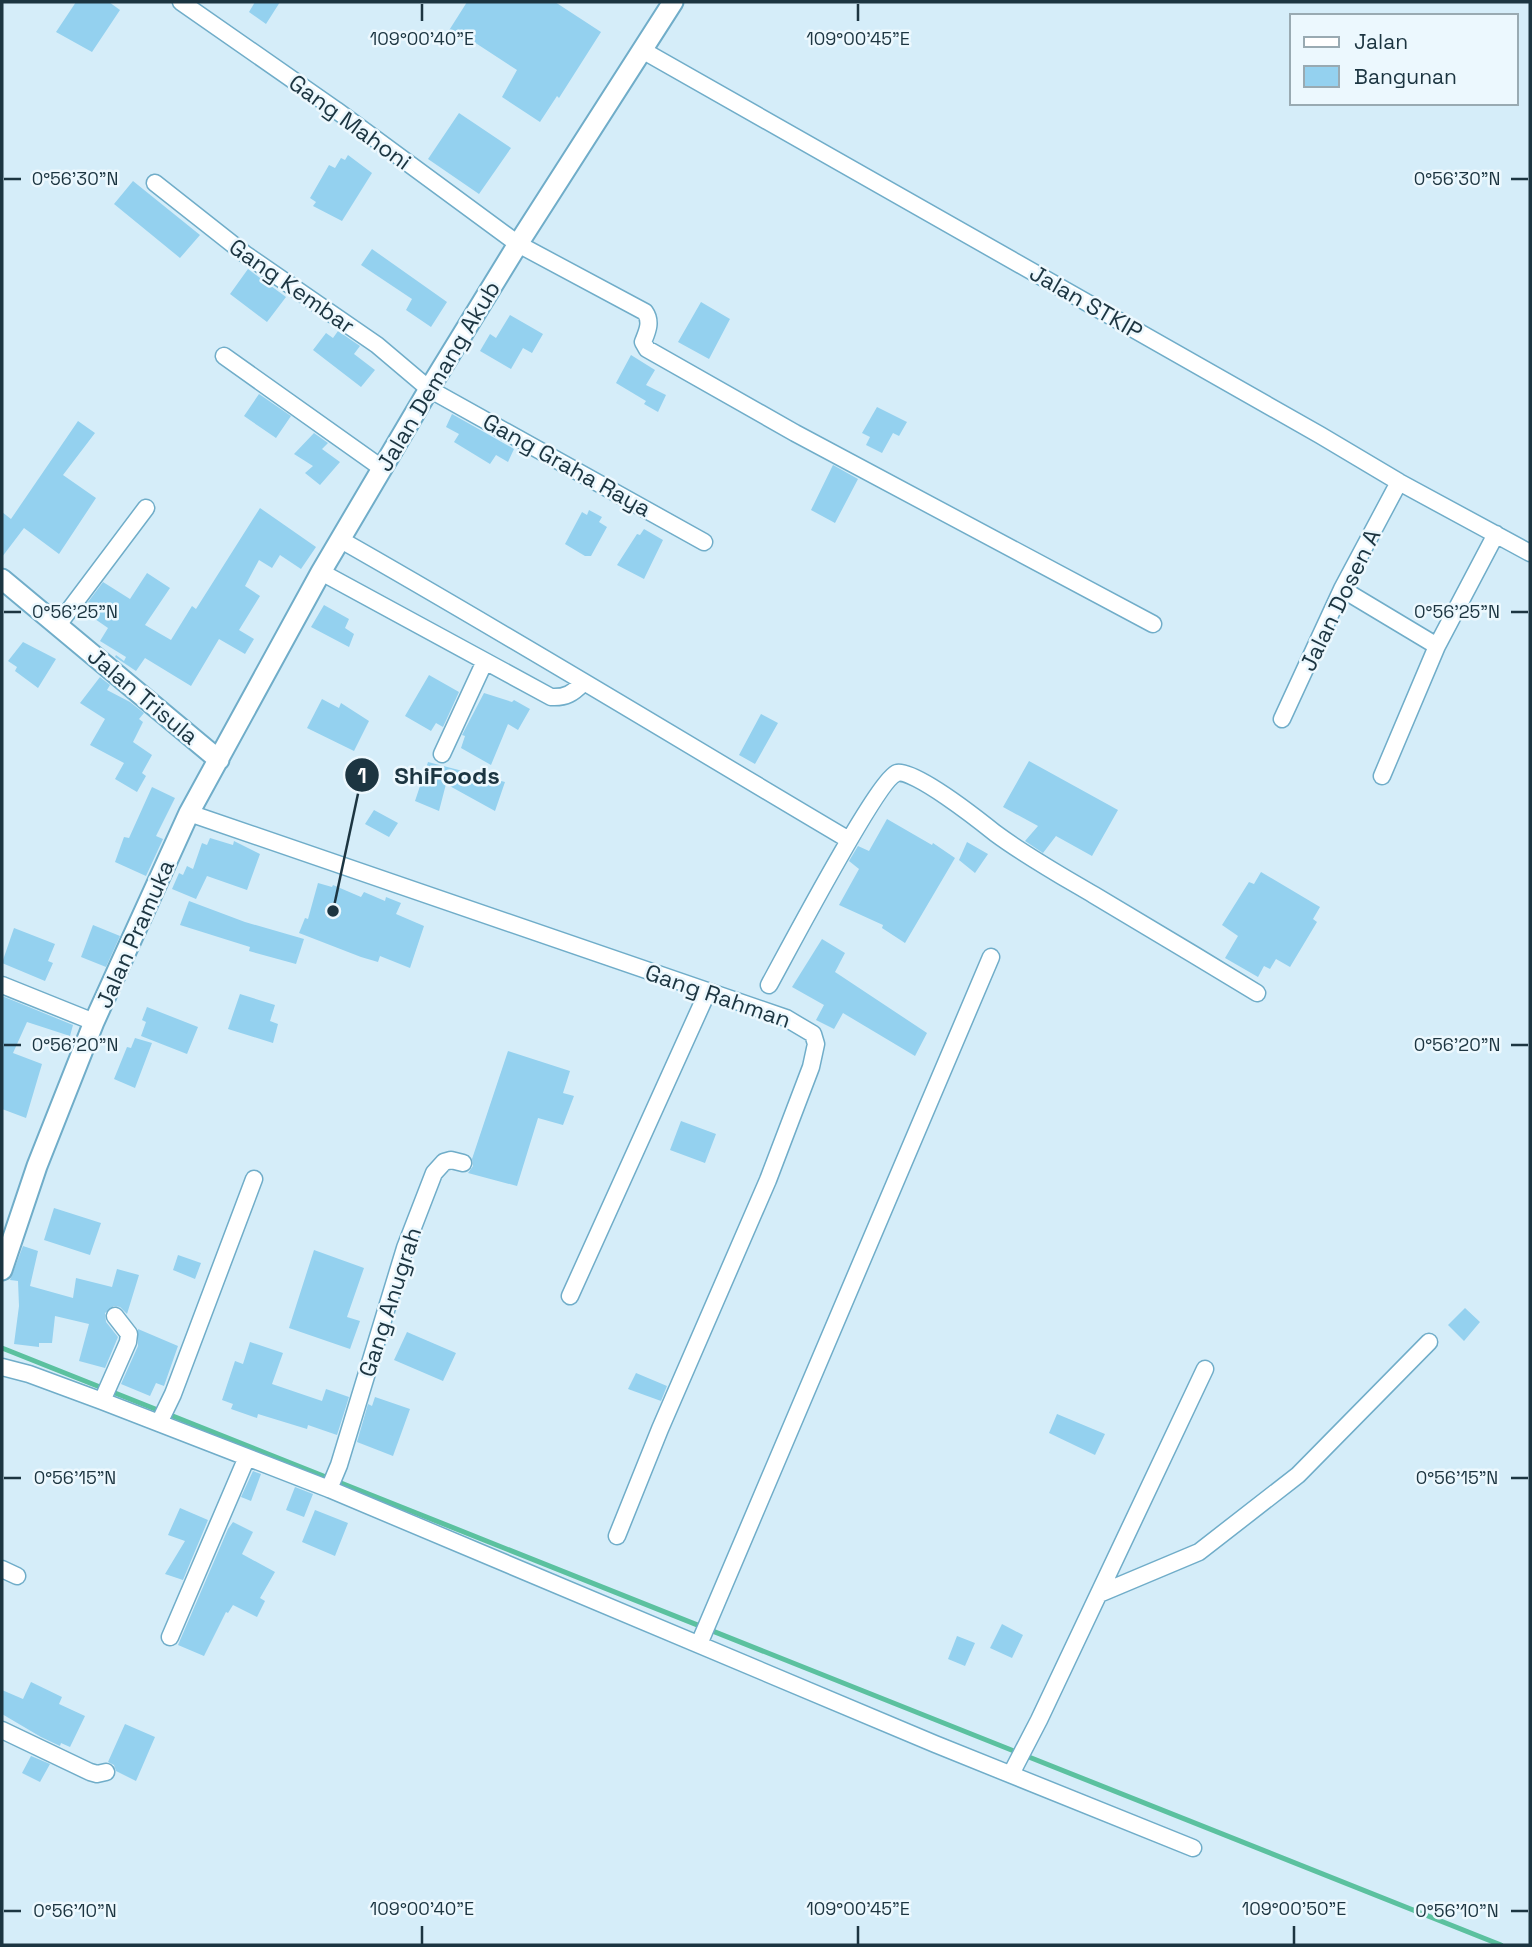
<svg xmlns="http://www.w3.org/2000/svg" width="1532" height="1947" viewBox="0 0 1532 1947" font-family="'Space Grotesk',sans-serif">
<rect width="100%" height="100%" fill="#d5edf9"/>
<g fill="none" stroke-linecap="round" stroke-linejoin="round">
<path stroke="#5bc19f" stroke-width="5" d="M2,1348L1501,1945"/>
</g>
<path fill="#94d1ef" d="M76,2H109L120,10L92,52L56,32Z
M255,2H280L266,24L249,12Z
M467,2H555L601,32L559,98L557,96L540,122L502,97L517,70L471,40L469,44L448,32Z
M459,113L511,148L479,194L428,159Z
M348,155L372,173L342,221L313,206L316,202L310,198L329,165L335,168L341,158L345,160Z
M133,181L200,235L180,258L114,204Z
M372,249L447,302L431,327L406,310L412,299L361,265Z
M248,269L286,297L267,322L230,294Z
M701,302L730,319L709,359L678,342Z
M510,315L543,334L532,353L523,348L511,369L480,351L490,334L496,338Z
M338,331L360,346L354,354L375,370L361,387L313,350L326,333L333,338Z
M631,355L655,370L646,385L666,395L658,412L644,404L646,401L616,383Z
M259,394L291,416L276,438L244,416Z
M877,407L907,422L899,436L893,433L882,453L866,445L870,437L862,433Z
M452,414L514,449L508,462L496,455L490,464L454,442L459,434L446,427Z
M78,421L95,433L63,475L96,498L59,554L24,528L2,557V512L11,519Z
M314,433L328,443L322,449L340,462L320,485L305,473L313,466L294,454Z
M833,465L858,479L835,523L811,510Z
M260,508L316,547L301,569L280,555L272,568L259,560L245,586L260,596L239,630L254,639L245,654L219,639L191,686L145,658L136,671L115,657L116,655L124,661L126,657L100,641L108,628L82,610L103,582L130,599L147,573L170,588L145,625L171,640L192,606L196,609Z
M589,510L602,517L599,522L607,527L591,556H585L565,544L582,512L587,515Z
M644,529L663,540L644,579L617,565L637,534L640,535Z
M324,605L349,619L345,628L354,634L349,647L311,627Z
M23,642L56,659L38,688L15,671L17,667L8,661Z
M429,675L459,692L443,727L436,723L431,731L405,716Z
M100,677L110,685L107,690L130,702L144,713L139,719L143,722L133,742L152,755L142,773L146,776L137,792L115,779L124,763L90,745L105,719L80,703Z
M484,693L512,702L514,700L530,709L518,730L508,724L491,765L461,748L465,736L462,735Z
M322,699L339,708L341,703L369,721L354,751L307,728Z
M761,714L778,723L755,764L739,755Z
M1029,761L1118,810L1092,856L1056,836L1043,853L1025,841L1038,826L1003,807Z
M428,762L505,782L495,811L446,784L439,811L415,801Z
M152,787L175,798L156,836L163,839L146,876L115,862L124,837L129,838Z
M374,810L398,823L389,837L365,824Z
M887,819L932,845L933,843L955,858L905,943L882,928L883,925L839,905L859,869L849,861L858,846L869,851Z
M210,838L233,845L234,841L260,854L247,890L207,876L196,899L172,889L179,873L183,875L187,866L193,869L202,843L207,845Z
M967,842L988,854L975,873L959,860Z
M1261,872L1320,907L1313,919L1317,922L1290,967L1276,959L1270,969L1264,966L1258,977L1225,958L1238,936L1222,925L1249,882L1254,884Z
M318,883L332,887L333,885L361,897L364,892L385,901L386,897L401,903L396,914L424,926L410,968L380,956L378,962L361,957L299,933L305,918L308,919Z
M189,901L245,922L304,939L296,964L249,951L250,947L180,925Z
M93,925L120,936L106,967L81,957Z
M14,928L55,944L48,961L53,963L45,981L2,963Z
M822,939L845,953L835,972L927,1033L915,1056L843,1013L834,1029L816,1020L824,1005L792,987Z
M240,994L275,1005L270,1021L278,1024L273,1043L228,1029Z
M2,996L73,1025L70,1036L27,1022L13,1053L42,1064L26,1118L2,1109Z
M147,1007L198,1027L187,1054L141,1036L146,1022L142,1020Z
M135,1038L152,1043L135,1088L114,1079L127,1047L131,1048Z
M508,1051L570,1071L563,1093L574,1096L563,1125L538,1118L517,1186L468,1173L473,1166L472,1159Z
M681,1121L716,1134L705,1163L670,1150Z
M54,1208L101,1223L90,1255L44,1240Z
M23,1246L38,1251L30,1286L73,1298L76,1278L112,1287L117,1269L139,1275L127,1314L120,1307L114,1306L105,1313L106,1322L118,1337L105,1368L79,1361L89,1324L55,1316L52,1343H39V1347L14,1344L19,1306L18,1281L10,1280Z
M314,1250L364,1268L347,1317L360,1321L350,1349L289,1328Z
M178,1255L201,1263L195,1279L173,1270Z
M1465,1308L1480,1322L1464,1341L1448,1325Z
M138,1329L178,1346L164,1386L156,1383L150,1396L121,1384L138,1346Z
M407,1332L456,1353L443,1381L394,1360Z
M250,1342L283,1353L272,1384L322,1401L326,1389L349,1397L337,1435L308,1425L307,1429L258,1414L257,1418L231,1409L233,1404L222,1400L235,1361L243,1364Z
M636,1373L667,1386L661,1401L628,1389Z
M375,1397L410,1409L393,1456L357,1442L368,1404L372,1406Z
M1057,1414L1105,1434L1095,1455L1049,1433Z
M253,1471L261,1474L251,1501L241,1497Z
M295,1487L313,1494L304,1517L286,1510Z
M180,1508L208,1520L183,1580L165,1574L185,1541L168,1535Z
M315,1510L348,1523L335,1556L302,1542Z
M233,1522L253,1532L242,1554L275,1572L260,1598L265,1601L257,1617L233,1605L228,1613L226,1612L204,1656L178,1645L228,1529Z
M1002,1624L1023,1635L1012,1658L990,1648Z
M957,1636L975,1643L965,1666L948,1659Z
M31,1682L62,1697L59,1704L85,1716L70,1747L61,1743L60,1746L41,1737L2,1714V1690L23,1699Z
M125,1724L155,1737L136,1781L116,1771L114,1765L108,1762Z
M31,1756L50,1764L40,1782L22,1773Z"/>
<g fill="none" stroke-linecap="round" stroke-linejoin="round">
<defs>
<path id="minor" d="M181,2L336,110L518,244L645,312C652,322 647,332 643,342L647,349L795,433L1153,624
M642,50L1320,435L1399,482L1530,553
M155,183L245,254L377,345L429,389L704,542
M224,356L383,469
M341,540C512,637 680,740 849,840
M321,572L551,697C566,698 573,693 583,683
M1342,589L1437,646
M58,625L146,508
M1282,719L1342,589L1399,482
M442,754L485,661
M1382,776L1437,646L1496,534
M189,813L786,1018L813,1034L816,1044L811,1067L768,1180L660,1429L617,1536
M2,985L94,1022
M769,985C785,956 878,779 897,773C913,768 980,821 995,833C1026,856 1060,875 1094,895C1148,927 1203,960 1257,993
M570,1296L707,993
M2,1367L29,1374L102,1401L329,1489L935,1744L1193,1848
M102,1401L128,1342L129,1334L115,1316
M159,1423L173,1394L254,1179
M329,1489L339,1465L405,1248L434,1173L444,1162L451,1160L463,1163
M2,1569L17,1576
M1099,1594L1199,1552L1298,1475L1429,1342
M170,1637L247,1457
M699,1644L991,957
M2,1730L90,1772L97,1774L106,1772
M1011,1774L1039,1720L1205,1369"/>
<path id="tertiary" d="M2,579L219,760
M2,1270L37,1166L94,1022L189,813L321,572L429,389L518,244L673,2"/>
</defs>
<use href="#minor" stroke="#70adc9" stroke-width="19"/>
<use href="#tertiary" stroke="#70adc9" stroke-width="23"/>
<use href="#minor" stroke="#fff" stroke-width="16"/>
<use href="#tertiary" stroke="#fff" stroke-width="19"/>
</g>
<path fill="none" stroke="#1c3541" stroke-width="2.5" d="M422,4V21M858,4V21M4,179H21M1511,179H1528M4,612H21M1511,612H1528M4,1045H21M1511,1045H1528M4,1478H21M1511,1478H1528M4,1911H21M1511,1911H1528M422,1926V1944M858,1926V1944M1294,1926V1944"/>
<g text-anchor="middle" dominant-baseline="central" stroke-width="5" stroke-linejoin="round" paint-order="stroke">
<g font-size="23" fill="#1c3541" stroke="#ecf8fe">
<text transform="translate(350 122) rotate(36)">Gang Mahoni</text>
<text transform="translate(292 286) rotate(35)">Gang Kembar</text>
<text transform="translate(1086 302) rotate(30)">Jalan STKIP</text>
<text transform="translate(438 376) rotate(-59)">Jalan Demang Akub</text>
<text transform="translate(567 465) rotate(29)">Gang Graha Raya</text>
<text transform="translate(1340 600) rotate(-64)">Jalan Dosen A</text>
<text transform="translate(143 696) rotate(40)">Jalan Trisula</text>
<text transform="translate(135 934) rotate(-66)">Jalan Pramuka</text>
<text transform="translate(718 996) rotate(19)">Gang Rahman</text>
<text transform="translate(390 1302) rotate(-72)">Gang Anugrah</text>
</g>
</g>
<g font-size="18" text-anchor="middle" fill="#1c3541" stroke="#ecf8fe" stroke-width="5" stroke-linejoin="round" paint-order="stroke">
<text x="422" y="45">109°00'40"E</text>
<text x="858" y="45">109°00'45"E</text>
<text x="75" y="185">0°56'30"N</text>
<text x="1457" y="185">0°56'30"N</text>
<text x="75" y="618">0°56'25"N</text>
<text x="1457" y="618">0°56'25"N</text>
<text x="75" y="1051">0°56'20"N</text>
<text x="1457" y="1051">0°56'20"N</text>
<text x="75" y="1484">0°56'15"N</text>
<text x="1457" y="1484">0°56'15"N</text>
<text x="422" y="1915">109°00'40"E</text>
<text x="858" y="1915">109°00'45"E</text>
<text x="1294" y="1915">109°00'50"E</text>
<text x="75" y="1917">0°56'10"N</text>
<text x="1457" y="1917">0°56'10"N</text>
</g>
<path fill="none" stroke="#1c3541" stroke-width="2.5" d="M333 911L362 775"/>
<g fill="#1c3541" stroke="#ecf8fe" stroke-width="2.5">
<circle cx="333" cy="911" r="7"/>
<circle cx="362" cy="775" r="18"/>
</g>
<g font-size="21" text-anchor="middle" font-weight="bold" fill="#fff">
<text x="362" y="783">1</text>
</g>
<g font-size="24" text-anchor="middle" font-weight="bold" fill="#1c3541" stroke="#ecf8fe" stroke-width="5" stroke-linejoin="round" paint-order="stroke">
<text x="447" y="784">ShiFoods</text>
</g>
<rect width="1532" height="1947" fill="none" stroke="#1c3541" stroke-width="7"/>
<rect x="1290" y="14" width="228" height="91" fill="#ecf8fe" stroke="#99aab2" stroke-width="2"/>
<rect x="1304" y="37" width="35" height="10" fill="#ffffff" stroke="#99aab2" stroke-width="2"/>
<text x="1354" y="49" font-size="21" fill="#1c3541">Jalan</text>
<rect x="1304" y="66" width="35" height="21" fill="#94d1ef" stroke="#99aab2" stroke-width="2"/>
<text x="1354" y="84" font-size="21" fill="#1c3541">Bangunan</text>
</svg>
